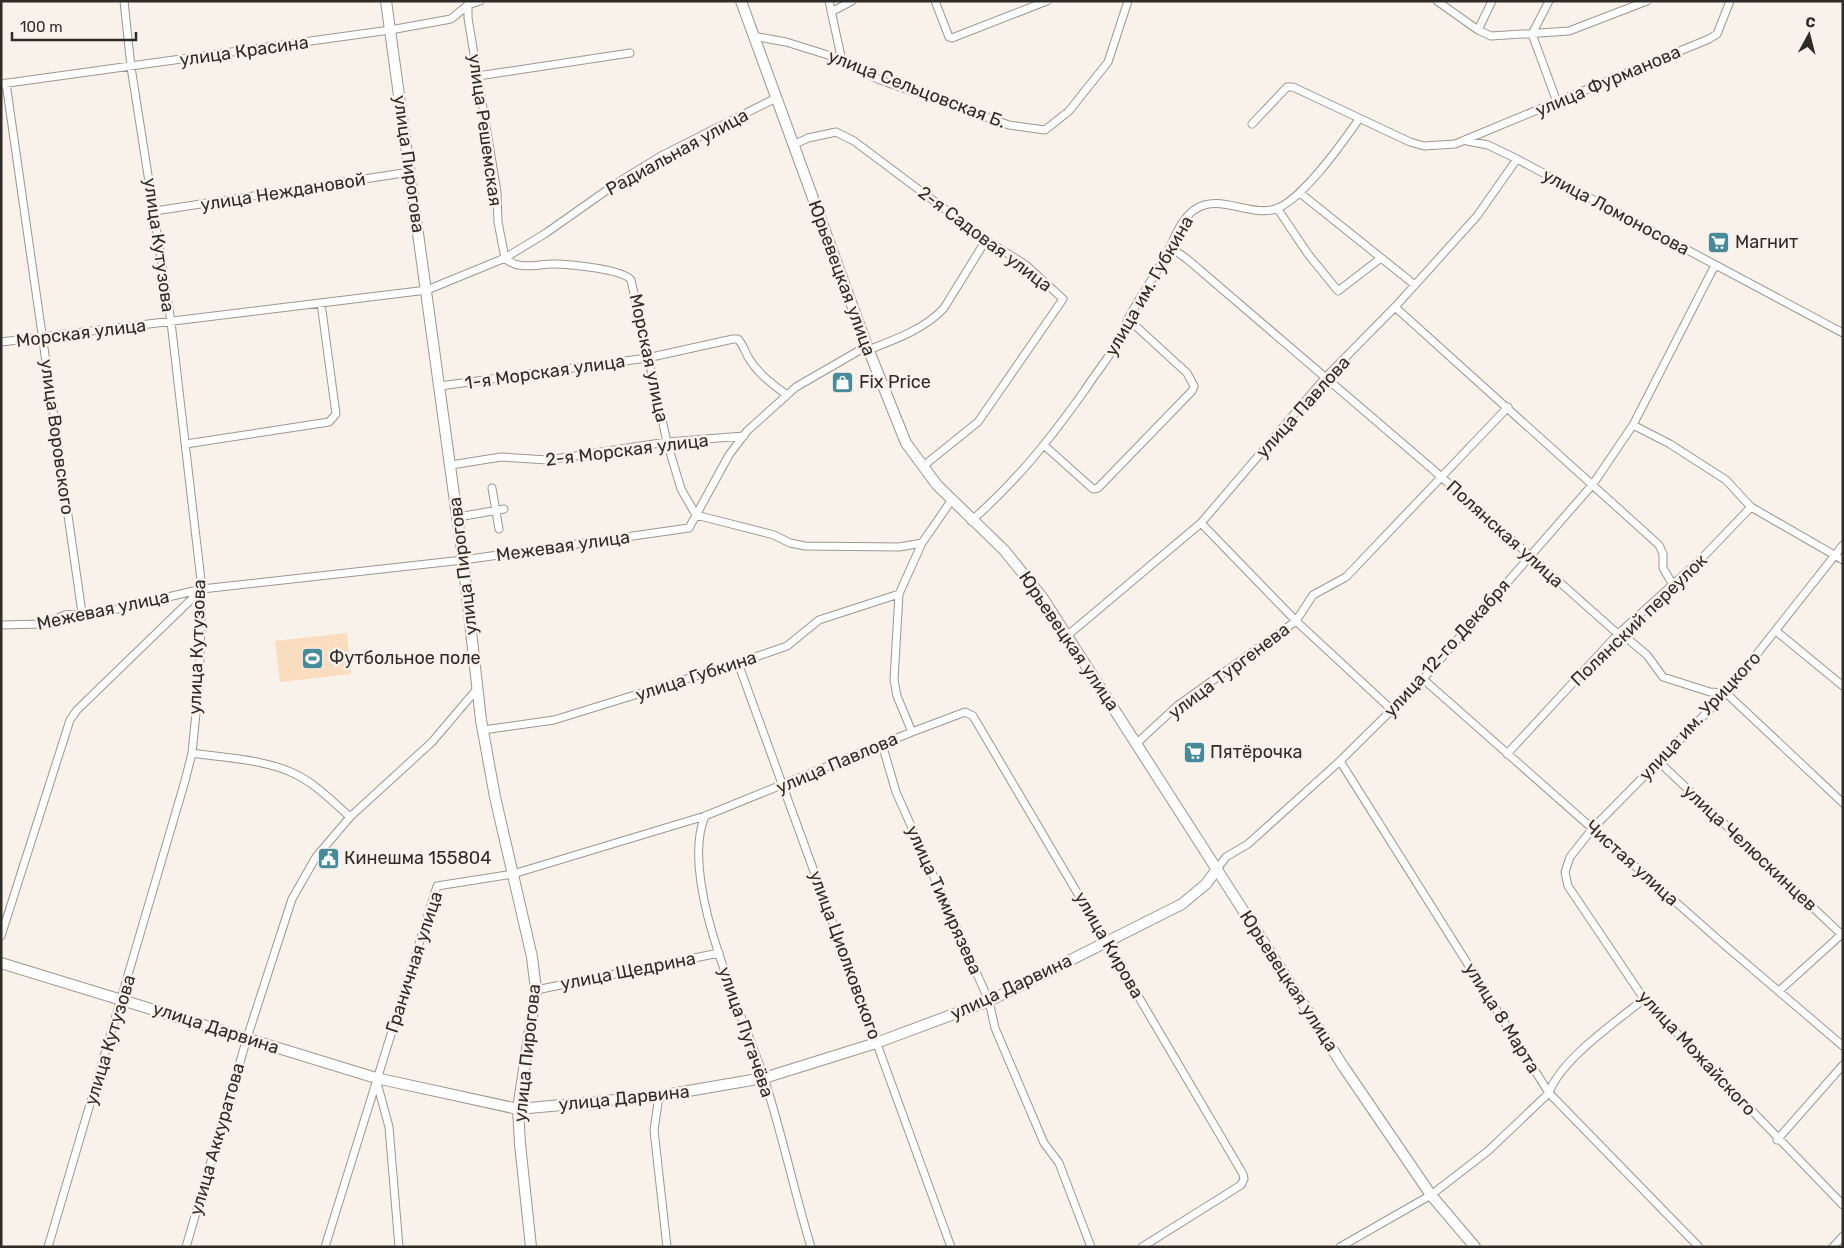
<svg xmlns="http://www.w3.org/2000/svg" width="1844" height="1248" viewBox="0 0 1844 1248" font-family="Rubik,sans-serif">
<rect width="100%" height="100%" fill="#f9f2eb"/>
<path fill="#faddbe" d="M347,633L351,674L280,682L275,641Z"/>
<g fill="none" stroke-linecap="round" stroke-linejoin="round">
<defs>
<path id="street" d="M829,1L842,61
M935,1L949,37L952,38L1047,1
M1437,1L1478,30L1491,36L1569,31L1647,1
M1549,1L1532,34L1557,102
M468,2V18L497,192L498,222L505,258
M831,12L852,1
M1478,30L1492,1
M753,36L786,42L831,56L880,80L1009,125L1045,130L1069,111L1108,62L1128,1
M478,76L630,53
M6,83L82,613
M1,84L390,30L451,19L468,5L480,1
M1252,124L1287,87H1293L1410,142L1424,146L1455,144L1709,39L1717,34L1730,1
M1467,141L1488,145L1517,159L1843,333
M793,145L808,138L836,132L854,141L986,240L1026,265L1063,299L978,422L922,467
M1300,193L1415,285
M1277,208L1308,254L1338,291L1381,258
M155,211L410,172
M1170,247L1187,259L1430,467L1618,634L1629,640L1647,655L1663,677L1710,692L1726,693L1843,803
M505,258C518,271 537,264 553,264C568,264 623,269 631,280L667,442L681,489L696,515L774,535L790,543L805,546L899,547L922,543
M1395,307L1659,545L1663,554V568L1673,585
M1,342L427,290L505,258L546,233L617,183L661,156L776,98
M868,350C894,340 925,329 944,308L986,240
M440,386L647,358L733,339H738C743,345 745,351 748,357C758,374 772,384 787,395
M1633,425L1670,444L1726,480L1751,507L1843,560
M186,444L329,422L336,414L321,303
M1045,446L1093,489L1098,488L1192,391L1194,386L1187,373L1128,319
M451,465L501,457L548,460L667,442L744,436
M492,488L499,529
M458,517L504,509
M971,521C1017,481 1050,439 1085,390C1095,374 1108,359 1117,343C1122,336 1124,327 1128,319C1141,295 1158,272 1170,247C1176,234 1182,219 1194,210C1218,193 1246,215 1272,210C1300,204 1343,142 1359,119
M1201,523L1296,621L1392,710
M1843,545L1726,693L1593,828L1570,857L1565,872L1568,886L1644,999L1843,1205
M1,625L43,624L65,615L113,610L202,589L463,560L689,528L729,455L747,431L796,387L867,346
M1776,631L1843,686
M1068,635L1201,523L1325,378L1395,307L1477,216L1517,159
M738,663L951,1247
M1423,679L1721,942L1843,1046
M483,730L554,720L738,663L787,646L819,620L899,594
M912,732L897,696L894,680L899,594L922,543L951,501
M1137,743L1177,706L1296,621L1313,595L1346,577L1508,407
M882,744L896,792L989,1001L995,1028L1044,1143L1059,1163L1091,1247
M192,753C224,758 265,759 295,774C316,784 332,801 350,817
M1507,754L1618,634L1702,558L1751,507
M1340,761L1549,1093L1699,1247
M1659,762L1841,934
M705,816C678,880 743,1014 764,1078C782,1133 794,1191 811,1247
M1217,869L1226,857L1248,844L1340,761L1423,679L1593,484L1633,425L1715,265
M1,936L70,720L77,710L202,589
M536,990L719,953
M1779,991L1843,933
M376,1079L389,1127L399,1247
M659,1096L654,1130L667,1247
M1777,1140L1843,1065
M48,1247L185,781L192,753L199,683L202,589L171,322L131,67L124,1
M186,1247L247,1038L292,899L316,857L350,817L432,742L477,689
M325,1247L437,886L513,874L705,816L912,732L965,712L973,716L1243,1174L1244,1179L1241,1185L1142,1247
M1340,1247L1431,1195L1488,1151L1549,1093C1560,1060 1617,1021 1644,999
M1833,1247L1843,1236"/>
<path id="secondary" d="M386,1L463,560L481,720L495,797L532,957L536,990L518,1109L520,1144L531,1247
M741,1L867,346L906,443L937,485L1004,550L1042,597L1343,1066L1431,1195L1475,1247
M1,963L376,1078L518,1109L659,1096L764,1078L876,1043L989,1001L1182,904L1206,884L1217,869"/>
</defs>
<use href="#street" stroke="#9d9791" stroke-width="9"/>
<use href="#secondary" stroke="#9d9791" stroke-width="12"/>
<use href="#street" stroke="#fff" stroke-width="7"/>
<use href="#secondary" stroke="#fff" stroke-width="10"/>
</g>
<defs>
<symbol id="supermarket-square" viewBox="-11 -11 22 22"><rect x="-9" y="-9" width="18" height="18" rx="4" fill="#478b9a" stroke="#f9f2eb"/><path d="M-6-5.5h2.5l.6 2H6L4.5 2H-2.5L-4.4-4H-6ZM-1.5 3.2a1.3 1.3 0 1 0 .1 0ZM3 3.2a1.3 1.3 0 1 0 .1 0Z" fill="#fff"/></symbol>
<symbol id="shop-square" viewBox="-11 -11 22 22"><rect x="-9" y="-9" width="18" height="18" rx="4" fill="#478b9a" stroke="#f9f2eb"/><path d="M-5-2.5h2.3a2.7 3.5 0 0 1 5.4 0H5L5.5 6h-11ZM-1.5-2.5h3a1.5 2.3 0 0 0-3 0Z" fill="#fff"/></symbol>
<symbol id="stadium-square" viewBox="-11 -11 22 22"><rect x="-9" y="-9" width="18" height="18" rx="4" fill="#478b9a" stroke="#f9f2eb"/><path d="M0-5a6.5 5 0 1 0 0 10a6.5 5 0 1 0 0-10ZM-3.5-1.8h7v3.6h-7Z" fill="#fff"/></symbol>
<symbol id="civic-square" viewBox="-11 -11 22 22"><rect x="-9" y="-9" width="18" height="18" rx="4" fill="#478b9a" stroke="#f9f2eb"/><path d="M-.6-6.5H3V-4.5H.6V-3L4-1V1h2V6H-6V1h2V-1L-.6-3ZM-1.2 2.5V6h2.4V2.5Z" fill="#fff"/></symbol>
</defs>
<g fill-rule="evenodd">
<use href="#supermarket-square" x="1706" y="230" width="25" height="25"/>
<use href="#shop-square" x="830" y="370" width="25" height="25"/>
<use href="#stadium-square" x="300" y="646" width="25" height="25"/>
<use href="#supermarket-square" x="1182" y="740" width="25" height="25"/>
<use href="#civic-square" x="316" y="846" width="25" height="25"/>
</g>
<g text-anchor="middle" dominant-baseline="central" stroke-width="5" stroke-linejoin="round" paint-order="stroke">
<g font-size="18" fill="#2e2b29" stroke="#f9f2eb">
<text transform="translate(244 51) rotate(-8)">улица Красина</text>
<text transform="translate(1608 81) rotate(-23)">улица Фурманова</text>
<text transform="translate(917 89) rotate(21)">улица Сельцовская Б.</text>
<text transform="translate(485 130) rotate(82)">улица Решемская</text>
<text transform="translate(677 152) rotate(-29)">Радиальная улица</text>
<text transform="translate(409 164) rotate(82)">улица Пирогова</text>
<text transform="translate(283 192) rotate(-9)">улица Неждановой</text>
<text transform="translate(1616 212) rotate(28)">улица Ломоносова</text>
<text transform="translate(985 239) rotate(37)">2-я Садовая улица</text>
<text transform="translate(159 245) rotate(82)">улица Кутузова</text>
<text transform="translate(842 278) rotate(70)">Юрьевецкая улица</text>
<text transform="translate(1149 286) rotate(-60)">улица им. Губкина</text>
<text transform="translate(81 333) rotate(-7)">Морская улица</text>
<text transform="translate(649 358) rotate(78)">Морская улица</text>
<text transform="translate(545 372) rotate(-8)">1-я Морская улица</text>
<text transform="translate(1303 407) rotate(-48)">улица Павлова</text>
<text transform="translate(57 437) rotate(82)">улица Воровского</text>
<text transform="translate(627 450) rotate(-7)">2-я Морская улица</text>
<text transform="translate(1505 534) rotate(42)">Полянская улица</text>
<text transform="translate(563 546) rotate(-8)">Межевая улица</text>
<text transform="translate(463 566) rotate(-97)">улица Пирогова</text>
<text transform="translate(103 610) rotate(-12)">Межевая улица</text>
<text transform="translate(1639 620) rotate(-44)">Полянский переулок</text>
<text transform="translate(1069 641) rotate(56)">Юрьевецкая улица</text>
<text transform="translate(197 647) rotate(-88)">улица Кутузова</text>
<text transform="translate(1447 648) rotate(-48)">улица 12-го Декабря</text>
<text transform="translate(1229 671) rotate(-37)">улица Тургенева</text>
<text transform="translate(696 676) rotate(-18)">улица Губкина</text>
<text transform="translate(1700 716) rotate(-47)">улица им. Урицкого</text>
<text transform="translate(837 763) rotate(-23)">улица Павлова</text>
<text transform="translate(1750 848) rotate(43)">улица Челюскинцев</text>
<text transform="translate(1632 863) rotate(42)">Чистая улица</text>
<text transform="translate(944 900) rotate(66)">улица Тимирязева</text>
<text transform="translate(1109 945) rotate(60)">улица Кирова</text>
<text transform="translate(845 955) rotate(70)">улица Циолковского</text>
<text transform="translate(414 962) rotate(-72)">Граничная улица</text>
<text transform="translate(628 971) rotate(-11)">улица Щедрина</text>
<text transform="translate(1289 981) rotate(57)">Юрьевецкая улица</text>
<text transform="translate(1011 987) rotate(-25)">улица Дарвина</text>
<text transform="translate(1502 1018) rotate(58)">улица 8 Марта</text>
<text transform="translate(216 1028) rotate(18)">улица Дарвина</text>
<text transform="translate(746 1032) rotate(71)">улица Пугачёва</text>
<text transform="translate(110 1040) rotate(-73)">улица Кутузова</text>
<text transform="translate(527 1053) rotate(-84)">улица Пирогова</text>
<text transform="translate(1697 1053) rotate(47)">улица Можайского</text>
<text transform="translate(624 1098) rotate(-6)">улица Дарвина</text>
<text transform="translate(217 1139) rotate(-74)">улица Аккуратова</text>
</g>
<g font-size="18" fill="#2e2b29" stroke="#f9f2eb" text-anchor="start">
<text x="1735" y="242">Магнит</text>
<text x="859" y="382">Fix Price</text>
<text x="329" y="658">Футбольное поле</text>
<text x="1210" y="752">Пятёрочка</text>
<text x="344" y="858">Кинешма 155804</text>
</g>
</g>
<rect width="1844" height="1248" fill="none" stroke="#2e2b29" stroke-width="5"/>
<g transform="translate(1809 35) rotate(7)" stroke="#f9f2eb" stroke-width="4" paint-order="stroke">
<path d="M0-4L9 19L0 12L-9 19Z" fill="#2e2b29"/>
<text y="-8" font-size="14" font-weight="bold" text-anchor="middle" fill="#2e2b29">С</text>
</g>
<path d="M12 32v8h124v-8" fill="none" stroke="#2e2b29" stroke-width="2.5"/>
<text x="20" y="32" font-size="15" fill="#2e2b29" stroke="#f9f2eb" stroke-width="4" paint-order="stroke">100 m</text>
</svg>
